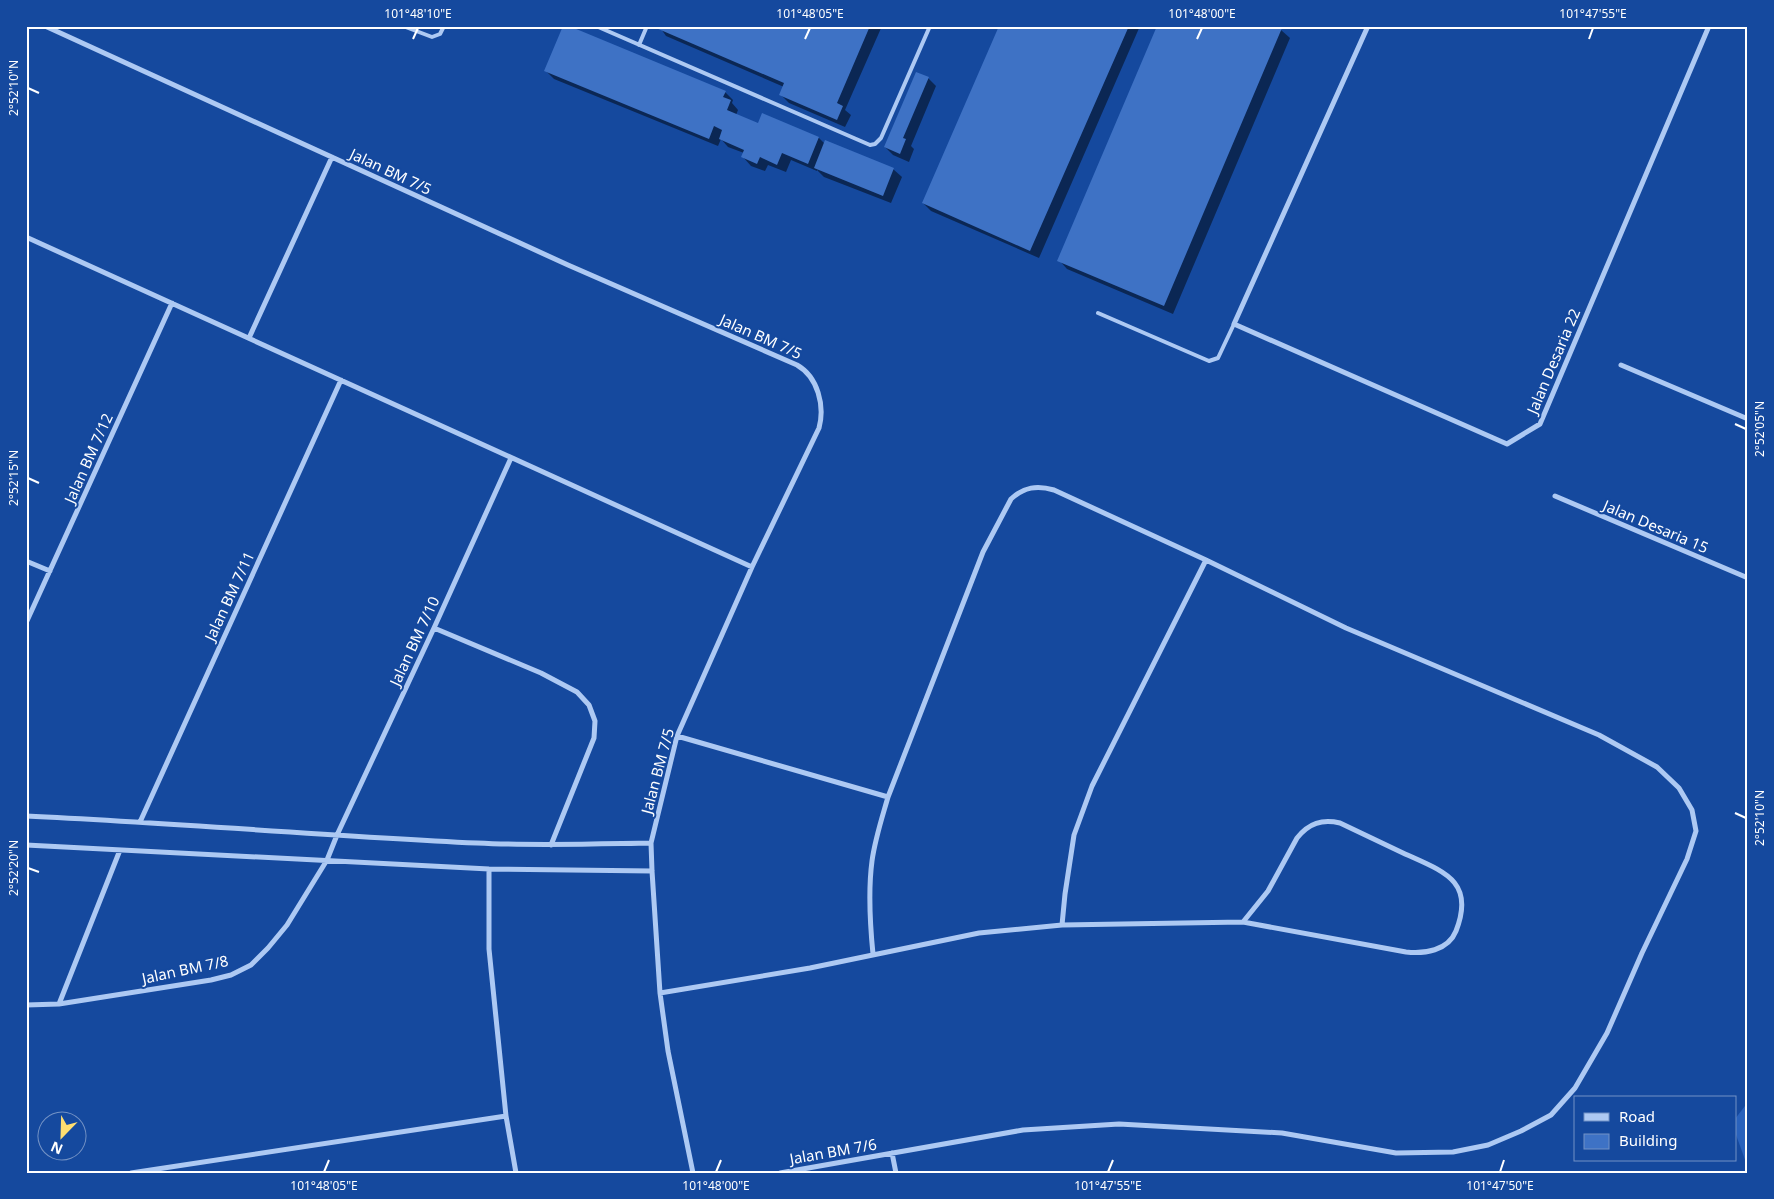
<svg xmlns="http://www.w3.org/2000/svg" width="1774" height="1199" viewBox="0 0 1774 1199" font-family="'Noto Sans',sans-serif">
<rect width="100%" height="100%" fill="#15499e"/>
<path fill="#2962bc" d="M1748,1102V1168L1735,1132V1119Z"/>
<path fill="#0007" d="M659,26H882L845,110L851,115L845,127L789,103L781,95L784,87L666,36Z
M1000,26H1140L1039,258L931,211L923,203Z
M1281,30L1290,38L1173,314L1067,269L1059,260Z
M546,71L725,92L733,100L732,103L738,110L736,115L759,124L763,115L819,138L825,144L893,169L902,177L891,203L824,177L817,170V171L791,160L786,172L768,165L765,171L751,166L743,157L744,153L728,147L721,139L718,146L554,79Z
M928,78L936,86L911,146L914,149L909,162L893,155L885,147Z"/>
<path fill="#3e72c5" d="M563,26H569L726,91L723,97L731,100L727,110L758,123L762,113L819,137L808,164L782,153L777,165L760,157L757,164L741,157L744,150L719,139L722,130L714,126L709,139L544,71Z
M657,26H870L837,103L843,106L837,120L779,95L784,83L656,28Z
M999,26H1129L1030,251L922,203Z
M1157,26H1277L1282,28L1164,306L1057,261Z
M916,72L929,77L903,138L906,139L900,154L884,147Z
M825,140L894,168L883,196L814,168Z"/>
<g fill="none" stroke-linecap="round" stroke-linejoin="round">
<path stroke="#adc9f3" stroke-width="4" d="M403,26L432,37L440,34L444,26
M596,26L870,145L875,144L881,138L930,26
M639,45L647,26
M1098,313L1209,361L1218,358L1234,324"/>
<path stroke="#adc9f3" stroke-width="5" d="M45,26L568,265L797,365C818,377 825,406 819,428L752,567L677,736L651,843L652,871L660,993L668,1051L693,1173
M1368,26L1234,324L1507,444L1540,424L1709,26
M26,237L752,567
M249,338L332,157
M1621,365L1748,419
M1555,496L1748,578
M26,561L50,571
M26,623L172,303
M434,628L541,673L577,692L589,705L595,721L594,738L551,845
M677,736L888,797
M26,816C177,823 327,836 477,843C535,846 593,844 651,843
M140,822L341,380
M26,845L489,869L652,871
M489,869V949L506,1116L516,1173
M1062,925L1065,894L1074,835L1092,786L1206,560
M660,993L810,968L979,933L1062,925L1243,922L1406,952C1424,954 1448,951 1456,931C1476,880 1442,871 1403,853C1382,843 1361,833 1340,823C1322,819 1309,823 1297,838L1268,891L1243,922
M59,1004L120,850
M26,1005L59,1004L211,980L231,975L251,965L268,948L287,925L327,860L337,835L434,628L511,458
M892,1153L896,1173
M131,1173L506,1116
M780,1173L1023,1130L1119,1124L1282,1133L1396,1153L1453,1152L1488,1145L1521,1131L1551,1115L1575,1088L1607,1033L1642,953L1687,859L1696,831L1692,810L1679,788L1657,767L1599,735L1346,628L1206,560L1054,490C1037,485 1024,487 1011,499L983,552L888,797C882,818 875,839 872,861C868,891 870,924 873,954"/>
</g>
<path fill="none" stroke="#fff" stroke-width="2" d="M413,39L418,28M805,39L810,28M1197,39L1202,28M1589,39L1593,28M28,88L39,93M1735,424L1746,429M28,478L39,483M1735,813L1746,818M28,868L39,872M324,1172L329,1160M716,1172L721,1160M1108,1172L1113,1160M1500,1172L1504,1160"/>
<g text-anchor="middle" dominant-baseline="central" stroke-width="4" stroke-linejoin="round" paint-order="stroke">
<g font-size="15" fill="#fff" stroke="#15499e">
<text transform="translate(391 171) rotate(25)">Jalan BM 7/5</text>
<text transform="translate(761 336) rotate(24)">Jalan BM 7/5</text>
<text transform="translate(1553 361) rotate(-67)">Jalan Desaria 22</text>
<text transform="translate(88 458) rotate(-66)">Jalan BM 7/12</text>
<text transform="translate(1656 526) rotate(23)">Jalan Desaria 15</text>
<text transform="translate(229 596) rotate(-65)">Jalan BM 7/11</text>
<text transform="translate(414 641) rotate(-65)">Jalan BM 7/10</text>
<text transform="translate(657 771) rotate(-75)">Jalan BM 7/5</text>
<text transform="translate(185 969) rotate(-12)">Jalan BM 7/8</text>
<text transform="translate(833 1151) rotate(-10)">Jalan BM 7/6</text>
</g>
</g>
<rect width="1774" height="1199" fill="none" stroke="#15499e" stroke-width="55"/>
<rect x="1574" y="1096" width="162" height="65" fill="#15499e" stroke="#7392c5"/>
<rect x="1584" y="1113" width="25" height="8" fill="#adc9f3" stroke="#7392c5"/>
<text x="1619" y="1122" font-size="15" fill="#ffffff">Road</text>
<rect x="1584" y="1134" width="25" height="15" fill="#3e72c5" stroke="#7392c5"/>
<text x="1619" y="1146" font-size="15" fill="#ffffff">Building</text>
<g transform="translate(62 1136) rotate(203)"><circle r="24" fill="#15499e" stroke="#7392c5"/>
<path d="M0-4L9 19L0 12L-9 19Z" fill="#ffde70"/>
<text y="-8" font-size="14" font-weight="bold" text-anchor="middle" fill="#ffffff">N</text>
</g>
<rect x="28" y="28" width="1718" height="1144" fill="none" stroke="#fff" stroke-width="2"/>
<g font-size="12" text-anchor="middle" fill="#fff">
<text x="418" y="18">101°48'10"E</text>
<text x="810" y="18">101°48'05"E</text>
<text x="1202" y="18">101°48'00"E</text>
<text x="1593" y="18">101°47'55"E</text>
<text transform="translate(14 88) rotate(-90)" y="4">2°52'10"N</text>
<text transform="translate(1760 429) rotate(-90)" y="4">2°52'05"N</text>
<text transform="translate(14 478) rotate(-90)" y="4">2°52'15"N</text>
<text transform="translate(1760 818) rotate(-90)" y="4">2°52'10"N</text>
<text transform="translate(14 868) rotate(-90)" y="4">2°52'20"N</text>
<text x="324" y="1190">101°48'05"E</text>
<text x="716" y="1190">101°48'00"E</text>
<text x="1108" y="1190">101°47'55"E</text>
<text x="1500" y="1190">101°47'50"E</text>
</g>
</svg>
